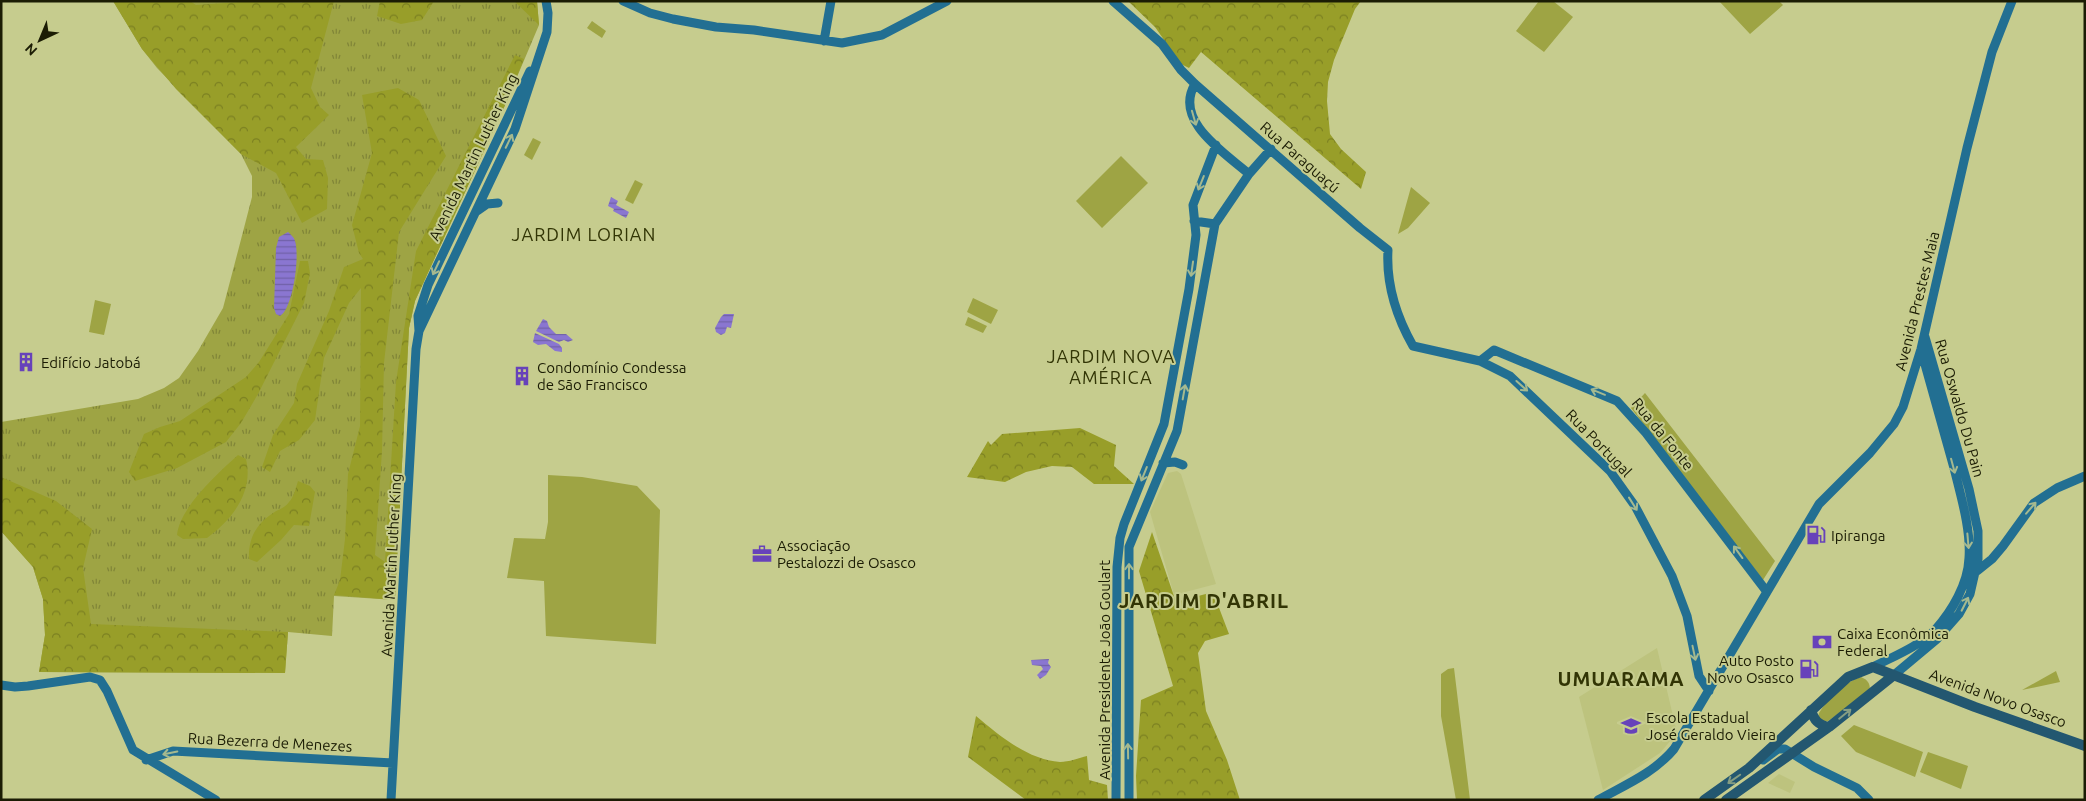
<svg xmlns="http://www.w3.org/2000/svg" width="2086" height="801" viewBox="0 0 2086 801" font-family="Ubuntu,sans-serif">
<defs>
<pattern id="grass-tufts" width="24" height="20" patternUnits="userSpaceOnUse" patternTransform="scale(1.25)"><rect width="24" height="20" fill="#9ea444"/><path d="M3 7l-1-3M5 7V3M7 7l1-3M15 17l-1-3M17 17v-4M19 17l1-3" fill="none" stroke="#808537"/></pattern>
<pattern id="forest-crowns" width="20" height="18" patternUnits="userSpaceOnUse" patternTransform="scale(1.25)"><rect width="20" height="18" fill="#989e29"/><path d="M2 6a3 3 0 1 1 6 0M12 15a3 3 0 1 1 6 0" fill="none" stroke="#7b8021"/></pattern>
<pattern id="water-rules" width="6" height="5" patternUnits="userSpaceOnUse" patternTransform="scale(1.25)"><rect width="6" height="5" fill="#8a76d1"/><path d="M0 2.5h6" fill="none" stroke="#7060a7"/></pattern>
</defs>
<rect width="100%" height="100%" fill="#c6cc8e"/>
<path fill="#bdc37e" d="M1177,471L1181,474L1216,584L1174,595L1150,512L1168,473Z
M1657,648L1677,733L1660,753L1603,790L1579,697Z
M1779,774L1795,782L1790,793L1768,783Z"/>
<path fill="url(#grass-tufts)" d="M113,1H537L539,25L506,103L415,301L409,328L395,600L334,596L332,636L288,632L285,673L39,672L45,635L43,599L33,567L1,531V422L138,399L164,388L179,378L198,351L223,308L238,251L252,197V176L241,154L157,68L142,49Z"/>
<path fill="url(#forest-crowns)" d="M113,1H190L196,5L257,1L302,3L303,1H334L311,88L320,107L329,115L296,147L306,159L323,160L328,178L327,209L302,223L276,173L241,154L176,89L142,49Z
M380,1H434L422,20L401,24L377,16Z
M514,1H537L539,25Z
M1128,1H1361L1355,9L1334,60L1328,82L1327,101L1330,134L1341,149L1366,172L1361,189L1201,52L1189,68L1181,64L1155,27Z
M515,55L524,59L506,103L415,301L409,328L395,600L334,595L340,580L345,539L348,474L360,426L361,288L349,303L324,358L315,420L299,440L280,451L270,472L262,467L273,435L294,403L297,384L329,311L344,267L363,259L359,253L352,225L372,153L362,95L398,88L419,100L446,156L399,232L384,363L382,451L375,555L385,562L396,382L416,251Z
M300,261H308L310,273L304,303L258,394L241,423L226,442L177,468L135,481L129,472L144,434L160,427L180,421L246,377L259,362L289,314Z
M1080,428L1116,445L1114,466L1134,484H1094L1072,467L1052,466L1026,472L1005,482L967,477L988,441L991,445L1002,434Z
M238,455L246,459C254,492 232,520 207,538L183,539L177,535C180,507 218,473 238,455Z
M1,477L56,501L92,529L83,568L91,624L288,632L285,673L39,672L45,635L43,599L33,567L1,531Z
M298,481L310,486L315,492L309,526L294,525L281,540L257,562L249,559C248,539 256,524 273,513C279,509 285,508 289,502C294,497 296,487 298,481Z
M1152,532L1176,602L1213,592L1229,634L1205,641L1198,653L1206,711L1227,760L1240,800H1137L1136,776L1141,700L1173,686L1139,571Z
M976,716C1000,736 1028,760 1060,762C1069,762 1079,758 1087,756L1089,780L1107,785L1108,800H1026L968,757Z"/>
<path fill="#9ea444" d="M1539,1H1553L1573,17L1544,52L1516,31Z
M1719,1H1779L1783,5L1750,34Z
M592,21L606,31L602,38L587,28Z
M533,138L541,142L532,160L524,155Z
M1121,156L1148,183L1102,228L1076,201Z
M635,180L643,184L633,204L625,200Z
M1411,187L1430,203L1408,228L1398,234Z
M973,298L998,310L991,324L967,312Z
M95,300L111,304L104,335L89,332Z
M968,317L987,326L983,333L965,325Z
M1645,393L1775,561L1763,580L1631,408Z
M548,475L582,477L637,486L660,510L656,644L546,636L544,581L507,578L514,538L545,539L548,522Z
M1454,668L1470,800H1456L1441,716V674L1448,669Z
M2056,671L2060,682L2022,690Z
M1861,677C1868,680 1870,683 1870,691L1828,721L1823,722L1818,717L1819,713C1829,697 1843,683 1861,677Z
M1854,725L1923,752L1915,777L1856,752L1841,736Z
M1928,752L1968,766L1961,789L1920,772Z"/>
<path fill="url(#water-rules)" d="M611,197L618,201L616,205L629,212L626,218L613,211L614,209L608,206Z
M288,232C291,235 294,237 295,241C300,256 293,309 280,316L276,314L274,308L276,248L279,237Z
M724,314H734L731,328L727,327L725,333L721,335L716,332L715,328L721,317Z
M543,319L547,321L549,327L556,334H566L573,340L568,342L564,340L559,342L536,331Z
M535,333L559,344L562,348V352L555,351L546,344L538,345L533,342Z
M1049,659L1048,663L1051,667L1046,675L1040,679L1037,675L1043,669L1041,666L1032,665L1031,660Z"/>
<g fill="none" stroke-linecap="round" stroke-linejoin="round">
<path stroke="#226f92" stroke-width="9" d="M623,1L650,13L673,19L716,27L754,30L842,43L882,35L947,1
M1113,1L1162,44L1181,70L1195,84L1360,228L1388,250C1386,285 1396,316 1413,346L1480,361L1510,376L1610,471L1635,506L1672,576L1687,616L1699,676L1709,691
M824,41L831,1
M1195,84C1173,121 1225,153 1249,174
M477,211L487,204L498,203
M1194,221L1215,224
M419,331L418,316L428,285L530,71
M1480,361L1494,350L1617,401L1646,433L1767,592
M1163,463L1175,462L1183,465
M1977,571L1992,559L2003,546L2034,503L2057,488L2085,476
M1873,667C1894,656 1918,647 1935,630C1952,611 1968,584 1969,558C1971,529 1961,497 1954,468C1943,429 1932,389 1921,350
M1894,675L1937,639L1959,614L1970,594L1978,559V531L1969,489L1925,337
M1,685L15,687L28,686L90,677L100,680L107,691L133,750L216,800
M146,760L173,751L393,763
M1763,760L1778,749H1785L1814,767L1857,788L1869,800
M391,800L416,349L419,331L515,129L547,32L548,13L546,1
M1116,800L1117,567L1120,538L1124,524L1164,424L1189,289L1196,235L1193,205L1216,145
M1129,800V547L1177,431L1215,224L1249,174L1271,149
M1598,800C1625,785 1654,773 1674,749L1819,504L1870,453L1894,424L1903,407L1921,349L1967,148L1992,52L2012,1"/>
<path stroke="#235770" stroke-width="10" d="M1811,710C1814,720 1818,725 1829,727
M1704,800L1749,768L1848,677L1873,667L1975,707L2085,746
M1726,800L1829,727L1894,675"/>
</g>
<defs><path id="oneway-shaft" d="M-6 0H5M1.5-3L5.5 0L1.5 3" fill="none" stroke-width="1.6" stroke-linecap="round" stroke-linejoin="round" transform="scale(1.25)"/></defs>
<g stroke="#a5b98f">
<use href="#oneway-shaft" transform="translate(1194 118) rotate(74)"/>
<use href="#oneway-shaft" transform="translate(509 141) rotate(-64)"/>
<use href="#oneway-shaft" transform="translate(1201 183) rotate(112)"/>
<use href="#oneway-shaft" transform="translate(436 268) rotate(115)"/>
<use href="#oneway-shaft" transform="translate(1192 269) rotate(98)"/>
<use href="#oneway-shaft" transform="translate(1522 386) rotate(42)"/>
<use href="#oneway-shaft" transform="translate(1184 392) rotate(-80)"/>
<use href="#oneway-shaft" transform="translate(1598 392) rotate(-158)"/>
<use href="#oneway-shaft" transform="translate(1953 466) rotate(75)"/>
<use href="#oneway-shaft" transform="translate(1144 474) rotate(112)"/>
<use href="#oneway-shaft" transform="translate(1633 504) rotate(58)"/>
<use href="#oneway-shaft" transform="translate(2031 508) rotate(-49)"/>
<use href="#oneway-shaft" transform="translate(1968 541) rotate(85)"/>
<use href="#oneway-shaft" transform="translate(1738 552) rotate(-126)"/>
<use href="#oneway-shaft" transform="translate(1129 571) rotate(-90)"/>
<use href="#oneway-shaft" transform="translate(1965 604) rotate(-63)"/>
<use href="#oneway-shaft" transform="translate(1694 653) rotate(78)"/>
<use href="#oneway-shaft" transform="translate(1128 751) rotate(-91)"/>
<use href="#oneway-shaft" transform="translate(170 753) rotate(168)"/>
</g>
<g stroke="#859d82">
<use href="#oneway-shaft" transform="translate(1845 714) rotate(-39)"/>
<use href="#oneway-shaft" transform="translate(1734 779) rotate(145)"/>
</g>
<defs>
<symbol id="building-bare" viewBox="-9 -9 18 18"><path d="M-4-6H4V6H1V3H-1V6H-4ZM-2.5-4.3h1.7v1.8h-1.7ZM.8-4.3h1.7v1.8H.8ZM-2.5-1h1.7V.8h-1.7ZM.8-1h1.7V.8H.8Z" fill="#6742ba" stroke="#c6cc8e" stroke-width="2.5" paint-order="stroke"/></symbol>
<symbol id="fuel-bare" viewBox="-9 -9 18 18"><path d="M-5.5-6h7V0h2V4h1.3V-2.5L3-4.5l.8-.8L6-3V5H2.5V1h-1V6h-7ZM-4.2-4.7v3.2H.2V-4.7Z" fill="#6742ba" stroke="#c6cc8e" stroke-width="2.5" paint-order="stroke"/></symbol>
<symbol id="office-bare" viewBox="-9 -9 18 18"><path d="M-6-3h4V-5.5h4V-3h4V5H-6ZM-1-4.5V-3h2v-1.5ZM-6 0V1H6V0Z" fill="#6742ba" stroke="#c6cc8e" stroke-width="2.5" paint-order="stroke"/></symbol>
<symbol id="bank-bare" viewBox="-9 -9 18 18"><path d="M-6-4H6V4H-6ZM0-2.3a2.3 2.3 0 1 0 0 4.6a2.3 2.3 0 1 0 0-4.6Z" fill="#6742ba" stroke="#c6cc8e" stroke-width="2.5" paint-order="stroke"/></symbol>
<symbol id="school-bare" viewBox="-9 -9 18 18"><path d="M0-5L7-2L0 1L-7-2ZM-4 1L0 2.5L4 1V4Q0 6-4 4Z" fill="#6742ba" stroke="#c6cc8e" stroke-width="2.5" paint-order="stroke"/></symbol>
</defs>
<g fill-rule="evenodd">
<use href="#building-bare" x="12" y="348" width="28" height="28"/>
<use href="#building-bare" x="508" y="362" width="28" height="28"/>
<use href="#fuel-bare" x="1802" y="521" width="28" height="28"/>
<use href="#office-bare" x="748" y="540" width="28" height="28"/>
<use href="#bank-bare" x="1808" y="628" width="28" height="28"/>
<use href="#fuel-bare" x="1795" y="655" width="28" height="28"/>
<use href="#school-bare" x="1617" y="712" width="28" height="28"/>
</g>
<g text-anchor="middle" dominant-baseline="central" stroke-width="4" stroke-linejoin="round" paint-order="stroke">
<g font-size="15" fill="#1b1c04" stroke="#c6cc8e">
<text transform="translate(473 157) rotate(-64)">Avenida Martin Luther King</text>
<text transform="translate(1300 157) rotate(41)">Rua Paraguaçú</text>
<text transform="translate(1917 301) rotate(-76)">Avenida Prestes Maia</text>
<text transform="translate(1960 408) rotate(74)">Rua Oswaldo Du Pain</text>
<text transform="translate(1663 434) rotate(51)">Rua da Fonte</text>
<text transform="translate(1599 443) rotate(46)">Rua Portugal</text>
<text transform="translate(391 565) rotate(-87)">Avenida Martin Luther King</text>
<text transform="translate(1104 670) rotate(-90)">Avenida Presidente João Goulart</text>
<text transform="translate(1998 698) rotate(20)">Avenida Novo Osasco</text>
<text transform="translate(270 742) rotate(3)">Rua Bezerra de Menezes</text>
</g>
<g font-size="15" fill="#1b1c04" stroke="#c6cc8e" text-anchor="start">
<text x="41" y="362">Edifício Jatobá</text>
<text x="537" y="367">Condomínio Condessa<tspan x="537" dy="17">de São Francisco</tspan></text>
<text x="1831" y="535">Ipiranga</text>
<text x="777" y="545">Associação<tspan x="777" dy="17">Pestalozzi de Osasco</tspan></text>
<text x="1837" y="633">Caixa Econômica<tspan x="1837" dy="17">Federal</tspan></text>
<text x="1794" y="660" text-anchor="end">Auto Posto<tspan x="1794" dy="17">Novo Osasco</tspan></text>
<text x="1646" y="717">Escola Estadual<tspan x="1646" dy="17">José Geraldo Vieira</tspan></text>
</g>
<g font-size="18" letter-spacing="1" fill="#323505" stroke="#c6cc8e">
<text x="584" y="234">JARDIM LORIAN</text>
<text x="1111" y="356">JARDIM NOVA<tspan x="1111" dy="21">AMÉRICA</tspan></text>
</g>
<g font-size="20" font-weight="bold" letter-spacing="1" fill="#323505" stroke="#c6cc8e">
<text x="1204" y="600">JARDIM D'ABRIL</text>
<text x="1621" y="678">UMUARAMA</text>
</g>
</g>
<rect width="2086" height="801" fill="none" stroke="#1b1c04" stroke-width="5"/>
<g transform="translate(40 40) rotate(224)" stroke="#c6cc8e" stroke-width="4" paint-order="stroke">
<path d="M0-4L9 19L0 12L-9 19Z" fill="#1b1c04"/>
<text y="-8" font-size="14" font-weight="bold" text-anchor="middle" fill="#1b1c04">N</text>
</g>
</svg>
